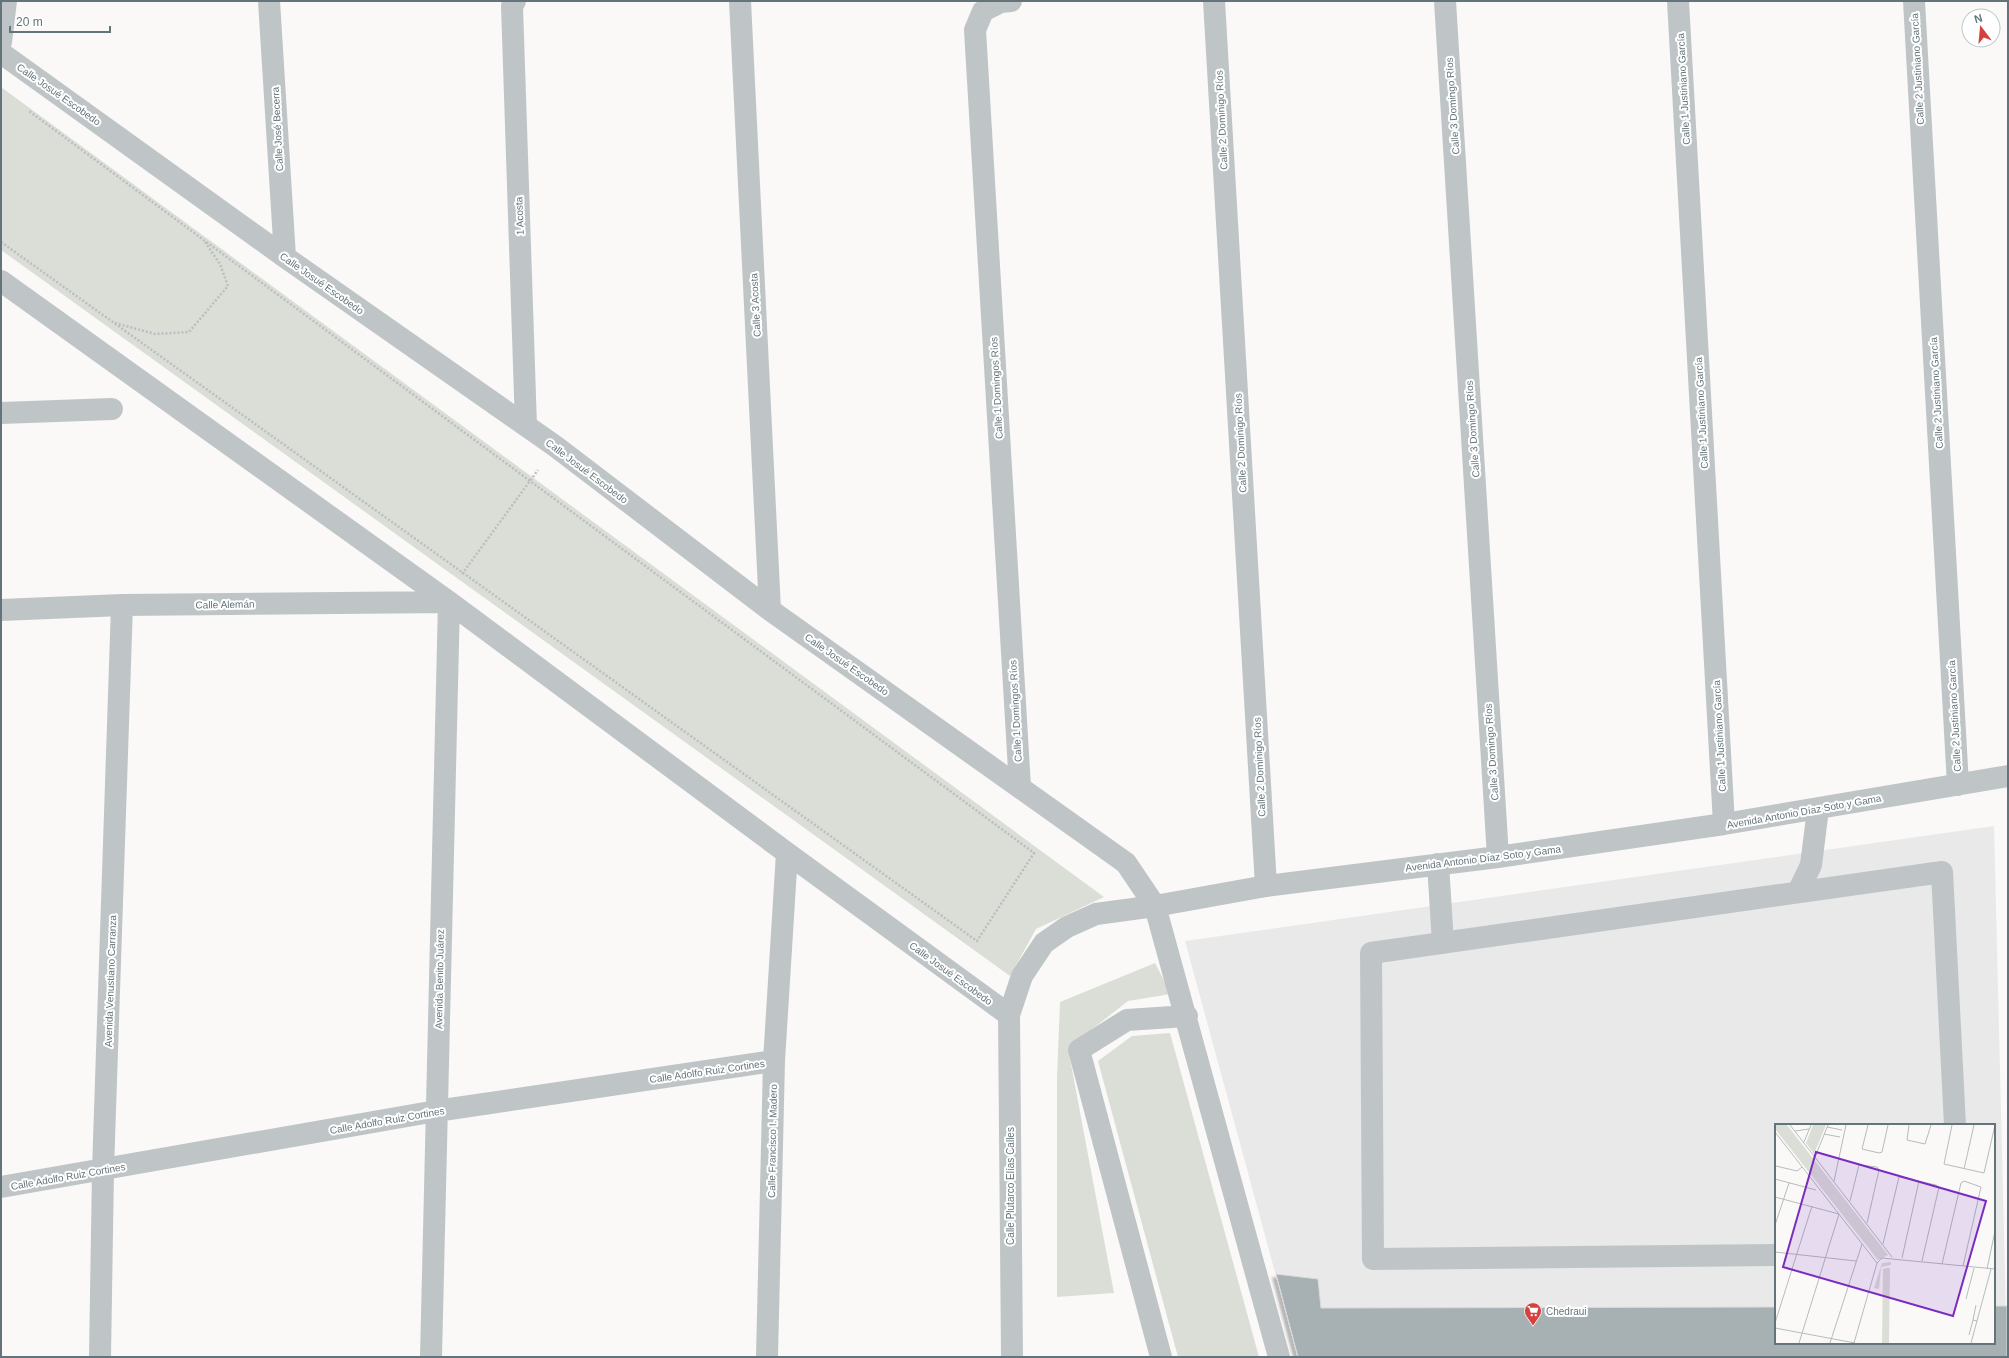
<svg xmlns="http://www.w3.org/2000/svg" width="2009" height="1358" font-family="Arial,sans-serif">
	<style>
		.built { fill: #e8e9e8; fill-rule: evenodd }
		.green { fill: #dbded7 }
		.building { fill: #a7b1b4; stroke: #dcdbda; filter: url(#shadow) }
		.lines { fill: none; stroke-linecap: round; stroke-linejoin: round }
		.path { stroke: #babec0; stroke-width: 2.5; stroke-dasharray: 2 2; stroke-linecap: butt }
		.minor { stroke: #bfc5c7; stroke-width: 22 }
		.labels { text-anchor: middle; stroke-width: 4; stroke-linejoin: round; paint-order: stroke }
		.street-label { font-size: 10px; fill: #63747a; stroke: #fff }
		.poi-label { font-size: 10px; fill: #63747a; stroke: #fff; text-anchor: start }
		.inset-road { fill: none; stroke: #b5bcbe; stroke-width: 1 }
		.view { fill: #7b2cbf; fill-opacity: 0.15; stroke: #7b2cbf; stroke-width: 2 }
		.inset-edge { fill: none; stroke: #63747a; stroke-width: 2 }
	</style>
	<defs>
		<filter id="shadow"><feDropShadow dx="-3.5" dy="3.5" stdDeviation="1" flood-color="#0004"/></filter>
	</defs>
	<rect width="100%" height="100%" fill="#faf9f8"/>
	<path class="built" d="M1994,826L2007,1357H1298L1185,941ZM1776,1125H1994V1343H1776Z"/>
	<path class="green" d="M1,87L1104,897L1036,929L1010,976L1,250Z
		M1155,963L1171,994L1128,1001L1068,1048L1114,1293L1057,1297V1077L1060,1002Z
		M1170,1033L1259,1357H1178L1098,1061L1132,1036Z"/>
	<path class="building" d="M1276,1274L1318,1279L1321,1308L1776,1307V1343H1994V1306H2007V1357H1298Z"/>
	<g class="lines">
		<path class="path" d="M1,242L977,941L1034,853L29,111
			M115,323L155,334L189,332L228,286L220,264L205,242
			M462,574L538,470"/>
		<path class="minor" d="M269,1L285,257
			M515,1L512,6L526,426
			M740,1L770,610
			M1011,1L1001,2L983,11L975,30L1020,787
			M1214,1L1266,886
			M1445,1L1498,857
			M1678,1L1724,824
			M1914,1L1958,785
			M1,42L6,1
			M1,53L285,257L555,446L770,610L1126,863L1155,906L1279,1357
			M1,281L449,602L787,853L1009,1015
			M1,413L112,409
			M1,610L122,605L449,602L431,1357
			M1438,864L1443,943
			M1798,892L1811,865L1818,809
			M1,1187L436,1111L774,1061
			M1776,1255L1373,1259L1371,953L1942,872L1955,1125
			M100,1357L103,1170L122,605
			M767,1357L774,1061L787,853
			M1012,1357L1009,1015L1022,976L1044,943L1067,927L1096,914L1155,906L1266,886L1498,857L1724,824L2008,776
			M1161,1357L1079,1050L1127,1020L1187,1016"/>
	</g>
	<defs>
		<g id="supermarket-pin" transform="scale(0.9)"><path d="M0 17L-7.5 6A9.5 9.5 0 1 1 7.5 6Z" fill="#d4423d" stroke="#fff"/><path d="M-6-5.5h2.5l.6 2H6L4.5 2H-2.5L-4.4-4H-6ZM-1.5 3.2a1.3 1.3 0 1 0 .1 0ZM3 3.2a1.3 1.3 0 1 0 .1 0Z" fill="#fff"/></g>
	</defs>
	<g fill-rule="evenodd">
		<use href="#supermarket-pin" x="1533" y="1311"/>
	</g>
	<g class="labels">
		<g class="street-label">
			<text transform="translate(1917 69) rotate(-93)" y="4">Calle 2 Justiniano García</text>
			<text transform="translate(1683 89) rotate(-93)" y="4">Calle 1 Justiniano García</text>
			<text transform="translate(59 94) rotate(35)" y="4">Calle Josué Escobedo</text>
			<text transform="translate(1452 106) rotate(-94)" y="4">Calle 3 Domingo Ríos</text>
			<text transform="translate(1221 120) rotate(-93)" y="4">Calle 2 Dominigo Ríos</text>
			<text transform="translate(277 129) rotate(-93)" y="4">Calle José Becerra</text>
			<text transform="translate(519 216) rotate(-92)" y="4">1 Acosta</text>
			<text transform="translate(322 283) rotate(35)" y="4">Calle Josué Escobedo</text>
			<text transform="translate(755 305) rotate(-93)" y="4">Calle 3 Acosta</text>
			<text transform="translate(996 388) rotate(-93)" y="4">Calle 1 Domingos Ríos</text>
			<text transform="translate(1936 393) rotate(-93)" y="4">Calle 2 Justiniano García</text>
			<text transform="translate(1701 413) rotate(-93)" y="4">Calle 1 Justiniano García</text>
			<text transform="translate(1472 429) rotate(-94)" y="4">Calle 3 Domingo Ríos</text>
			<text transform="translate(1240 443) rotate(-93)" y="4">Calle 2 Dominigo Ríos</text>
			<text transform="translate(587 471) rotate(37)" y="4">Calle Josué Escobedo</text>
			<text transform="translate(225 604) rotate(-1)" y="4">Calle Alemán</text>
			<text transform="translate(847 664) rotate(35)" y="4">Calle Josué Escobedo</text>
			<text transform="translate(1015 711) rotate(-93)" y="4">Calle 1 Domingos Ríos</text>
			<text transform="translate(1954 716) rotate(-93)" y="4">Calle 2 Justiniano García</text>
			<text transform="translate(1719 736) rotate(-93)" y="4">Calle 1 Justiniano García</text>
			<text transform="translate(1491 752) rotate(-94)" y="4">Calle 3 Domingo Ríos</text>
			<text transform="translate(1259 767) rotate(-93)" y="4">Calle 2 Dominigo Ríos</text>
			<text transform="translate(1804 811) rotate(-10)" y="4">Avenida Antonio Díaz Soto y Gama</text>
			<text transform="translate(1483 858) rotate(-7)" y="4">Avenida Antonio Díaz Soto y Gama</text>
			<text transform="translate(951 973) rotate(36)" y="4">Calle Josué Escobedo</text>
			<text transform="translate(439 979) rotate(-89)" y="4">Avenida Benito Juárez</text>
			<text transform="translate(110 981) rotate(-88)" y="4">Avenida Venustiano Carranza</text>
			<text transform="translate(707 1071) rotate(-8)" y="4">Calle Adolfo Ruiz Cortines</text>
			<text transform="translate(387 1120) rotate(-10)" y="4">Calle Adolfo Ruiz Cortines</text>
			<text transform="translate(772 1141) rotate(-89)" y="4">Calle Francisco I. Madero</text>
			<text transform="translate(68 1176) rotate(-10)" y="4">Calle Adolfo Ruiz Cortines</text>
			<text transform="translate(1010 1186) rotate(-90)" y="4">Calle Plutarco Elías Calles</text>
		</g>
		<g class="poi-label">
			<text x="1546" y="1315">Chedraui</text>
		</g>
	</g>
	<g transform="translate(1775 1124)">
		<rect width="220" height="220" fill="#faf9f8"/>
		<path d="M0,1H12L113,131L103,136L0,5ZM38,1H51L39,30L31,19ZM116,138V141L106,143L104,165L99,164L107,139ZM112,144H115L114,219H107L108,145Z" fill="#dbded7"/>
		<path class="inset-road" d="M15,1L117,133M93,1L87,25L104,29L107,28L113,1M134,1L132,16L150,20L156,1M177,1L169,40L209,49L220,1M52,3L67,6M20,7L34,5M0,8L102,139M49,10L65,13M29,18L36,1M40,33L53,1M1,42L22,47L27,43M189,45L199,1M0,55L41,66M59,57L71,1M0,73L64,90L24,219M75,77L84,41L102,43L104,46L92,99M0,101L14,59M108,120L124,53L161,61L164,63L147,137M0,128L81,137M127,134L144,57M167,140L186,59L189,57L206,63L188,142M212,145L220,107M191,175L199,144M201,181L198,196L202,197M0,199L37,82M0,204L80,219M194,211L198,196M55,219L87,120M79,219L102,139L107,134L220,145M196,219L216,145"/>
		<path class="view" d="M41,28L211,77L178,192L8,143Z"/>
		<rect width="220" height="220" class="inset-edge"/>
	</g>
	<rect width="2009" height="1358" fill="none" stroke="#63747a" stroke-width="4"/>
	<g transform="translate(1981 28) rotate(344)"><circle r="19" fill="#ffffff" stroke="#c1c7ca"/>
	<path d="M0-3L7 15L0 10L-7 15Z" fill="#d4423d"/>
	<text y="-6" font-size="11" font-weight="bold" text-anchor="middle" fill="#63747a">N</text>
	</g>
	<path d="M10 26v6h100v-6" fill="none" stroke="#63747a" stroke-width="2"/>
	<text x="16" y="26" font-size="12" fill="#63747a" stroke="#ffffff" stroke-width="3" paint-order="stroke">20 m</text>
</svg>
